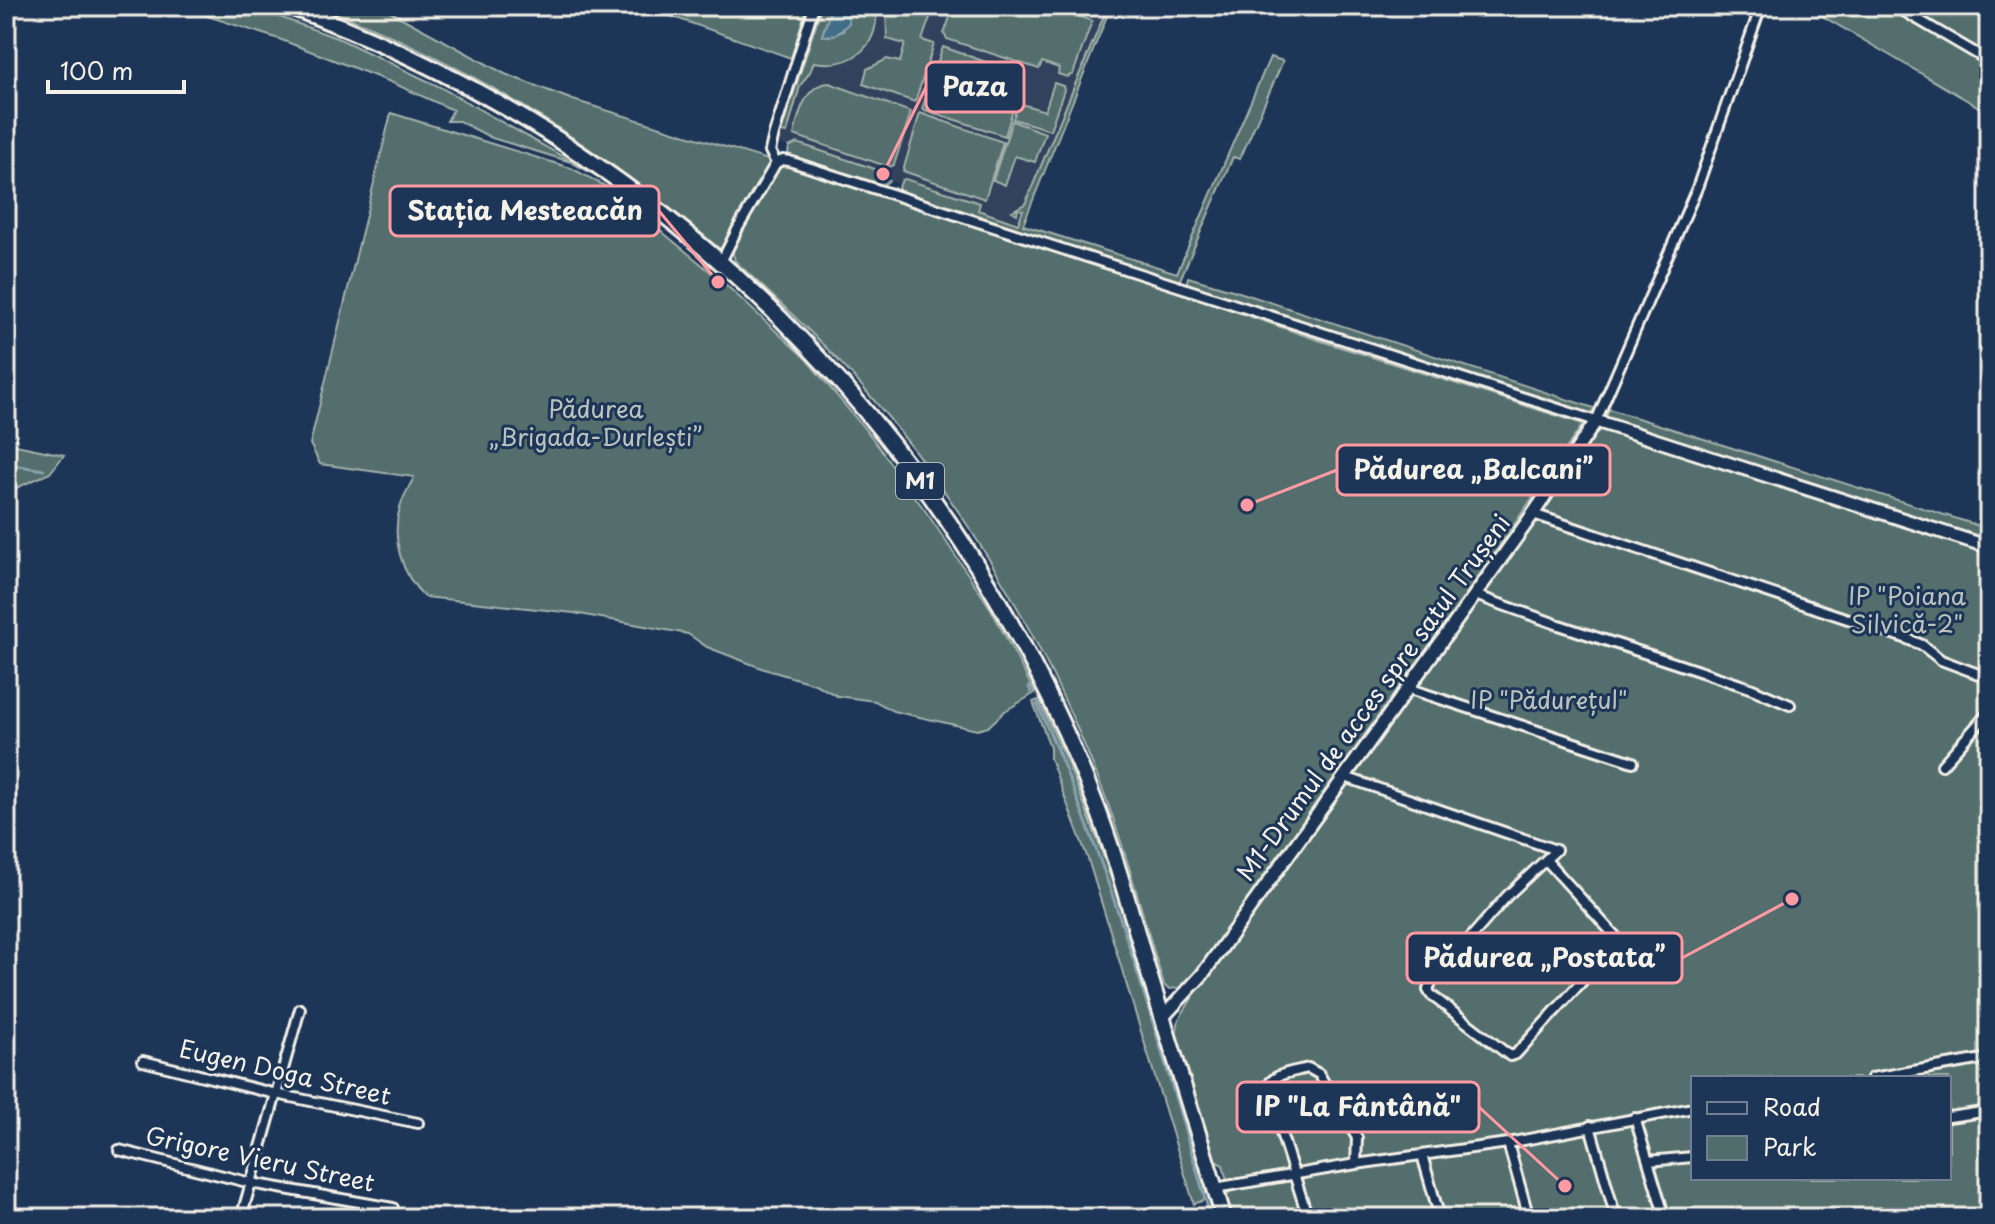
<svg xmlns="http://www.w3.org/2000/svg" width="1995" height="1224" font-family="'Playpen Sans',sans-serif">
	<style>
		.built { fill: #30425c }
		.green { fill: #526e6c; stroke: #a3b0aa; stroke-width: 2; fill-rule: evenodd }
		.water { fill: #426d89; stroke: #89a2af; stroke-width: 2 }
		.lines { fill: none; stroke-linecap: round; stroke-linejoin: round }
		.stream { stroke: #89a2af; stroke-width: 3 }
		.street-casing { stroke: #f4f1e8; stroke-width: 14 }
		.secondary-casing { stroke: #f4f1e8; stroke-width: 17 }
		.highway-casing { stroke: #f4f1e8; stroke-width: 20 }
		.street { stroke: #1d3557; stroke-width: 8 }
		.secondary { stroke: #1d3557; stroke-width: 11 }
		.highway { stroke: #1d3557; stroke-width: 14 }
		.labels { text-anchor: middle; stroke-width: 6; stroke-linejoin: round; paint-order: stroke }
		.shield { fill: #1d3557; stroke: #b4b9bc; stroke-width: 2 }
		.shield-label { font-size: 22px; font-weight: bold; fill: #f4f1e8 }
		.park-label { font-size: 24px; fill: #bbc3bd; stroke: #1d3557 }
		.street-label { font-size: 24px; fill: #f4f1e8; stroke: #1d3557 }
		.leader { fill: none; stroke: #ff9aa2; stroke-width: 3 }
		.callout-dot { fill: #ff9aa2; stroke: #1d3557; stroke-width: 3 }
		.callout { fill: #1d3557; stroke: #ff9aa2; stroke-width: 3 }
		.callout-label { font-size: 26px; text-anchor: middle; font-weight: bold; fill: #f4f1e8 }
	</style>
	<rect width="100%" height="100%" fill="#1d3557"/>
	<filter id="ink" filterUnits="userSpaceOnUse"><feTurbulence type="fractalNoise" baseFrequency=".0125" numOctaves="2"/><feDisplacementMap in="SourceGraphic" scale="16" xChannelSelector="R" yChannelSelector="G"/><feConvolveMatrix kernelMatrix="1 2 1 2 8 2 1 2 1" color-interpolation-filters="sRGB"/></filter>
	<g filter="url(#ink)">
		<path class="built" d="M822,6H1108L1018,224L777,143Z"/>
		<path class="green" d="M176,6H250L342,40L438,86L599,177L571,162L492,138L459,121H447L453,110L393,83L279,39Z
			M318,6H380L505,74L573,100L1044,245L1315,339L1583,424L1443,628L1198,970L1179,988L1168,989L1164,985C1143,918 1126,848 1100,783C1043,638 963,501 860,384C821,340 778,301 735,261L732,250L725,243L720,249C600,148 466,60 318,6Z
			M642,6H807L791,58Z
			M822,6H832L822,35L830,36L843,31L850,12L847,6H876C880,46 853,69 814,62L810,72L800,86L787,133L781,132Z
			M886,6H934L922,40L934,44L915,102L863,84L867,69L887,59L900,62L905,44L887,39Z
			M954,6H1049L1092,21L1073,74L1067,77L1058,74L1059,68L1042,62L1039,69L947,39L944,34Z
			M1108,6H1111L1023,225L1177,273L1270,57L1283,61L1240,159L1233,157L1179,282L904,194L898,189L902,180L905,179L980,203L978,210L1018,224L1023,210L1018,209L1017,214L1012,211L1025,204Z
			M1805,6H1989V113Z
			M943,47L1023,75L1005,136L922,109Z
			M829,83L911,112L894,165L889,167L794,135C798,116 805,84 829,83Z
			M1054,83L1063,86L1064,90L1050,130L1013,119L1018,103L1045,111Z
			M391,113L571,168L609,188L724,283L806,359L870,435L929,516L991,609L1035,693L1005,711L988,727L977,730L893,711L875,701L837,696L815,684L764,669L707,647L688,634L574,613L425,597C401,575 391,538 400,507C403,496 410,486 414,477L320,464L310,444Z
			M920,113L1003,142L985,199L903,171Z
			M1012,121L1045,133L1035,162L1015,156L1005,185L993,180Z
			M797,143L878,170L877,176L889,181L881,186L875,185L791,157L788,154L789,147Z
			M1188,277L1239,292L1594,408L1590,416L1186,285Z
			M1609,409L1989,529V542L1606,418Z
			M1600,429L1989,553V1218H1233C1230,1207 1222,1196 1233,1189L1231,1182L1227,1181L1223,1165L1215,1161L1176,1035L1179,1019L1210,970L1346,783L1351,784L1355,777L1351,776L1409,692L1420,688L1412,685L1476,600L1488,596L1482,591L1534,519L1542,514L1540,509L1594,430ZM1693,1078H1949V1178H1693Z
			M6,443L64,455L50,473L16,488L6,501Z
			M1038,700C1115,854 1153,1022 1206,1186L1204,1200L1194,1204L1088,859L1050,758V747L1033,702Z"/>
		<path class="water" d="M832,6H847L849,23L836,35L822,36Z"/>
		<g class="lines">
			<path class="stream" d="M338,6L347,10
				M6,464L44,470
				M1029,687L1031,692
				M1037,704C1113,869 1159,1045 1211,1218"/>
			<g class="street-casing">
				<path id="street" d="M1895,6L1989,61
					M776,163L770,151L774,134L814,6
					M721,262L738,228L776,163L783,160L789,161L1596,421L1697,188L1761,6
					M1533,514L1905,638L1922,645L1941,660L1989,678
					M1475,595L1559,625L1750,688L1790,705
					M1407,688L1633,762
					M1942,765L1989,712
					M1345,777L1556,850L1507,896L1431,983L1428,990L1431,995L1510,1056L1516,1054L1616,944V937L1546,860
					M143,1061L276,1094L418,1123
					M1872,1078L1989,1058
					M1949,1117L1989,1111
					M1635,1118L1665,1218
					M1590,1126L1616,1218
					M1508,1143L1529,1218
					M119,1150L251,1183L393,1208
					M1422,1155L1440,1218
					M1648,1161L1693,1157
					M1215,1188L1356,1164L1508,1143L1693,1108
					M241,1218L300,1009
					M1308,1218L1267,1089C1271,1073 1294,1072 1308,1068L1319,1074L1357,1138L1356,1164
					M1985,1218L1989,1217"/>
			</g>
			<g class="secondary-casing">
				<path id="secondary" d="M1163,1017L1202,975L1533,514L1596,421L1989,547"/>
			</g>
			<g class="highway-casing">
				<path id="highway" d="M288,6C665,143 955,435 1098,810C1117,860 1131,912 1146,964C1172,1048 1198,1133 1224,1218"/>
			</g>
			<use href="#street" class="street"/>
			<use href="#secondary" class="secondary"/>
			<use href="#highway" class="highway"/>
		</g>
	</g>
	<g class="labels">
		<rect class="shield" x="896" y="463" width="48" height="36" rx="6"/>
		<g class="shield-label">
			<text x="920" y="489">M1</text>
		</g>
		<g class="park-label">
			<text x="596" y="418">Pădurea<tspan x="596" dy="28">„Brigada-Durlești”</tspan></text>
			<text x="1907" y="605">IP "Poiana<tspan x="1907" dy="28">Silvică-2"</tspan></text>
			<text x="1549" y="709">IP "Pădurețul"</text>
		</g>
		<g class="street-label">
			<text transform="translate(1374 698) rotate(-54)" y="8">M1-Drumul de acces spre satul Trușeni</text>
			<text transform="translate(285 1073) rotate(13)" y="8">Eugen Doga Street</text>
			<text transform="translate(260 1160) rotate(12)" y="8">Grigore Vieru Street</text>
		</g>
	</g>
	<path class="leader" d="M883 174L926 87M718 282L659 211M1247 505L1337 470M1792 899L1682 958M1565 1186L1479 1107"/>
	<g class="callout-dot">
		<circle cx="883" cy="174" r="8"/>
		<circle cx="718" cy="282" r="8"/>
		<circle cx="1247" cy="505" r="8"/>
		<circle cx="1792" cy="899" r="8"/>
		<circle cx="1565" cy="1186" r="8"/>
	</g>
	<g class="callout">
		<rect x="926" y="62" width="98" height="50" rx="8"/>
		<rect x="390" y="186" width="269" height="50" rx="8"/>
		<rect x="1337" y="445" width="273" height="50" rx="8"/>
		<rect x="1407" y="933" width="275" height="50" rx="8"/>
		<rect x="1237" y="1082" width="242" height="50" rx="8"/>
	</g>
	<g class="callout-label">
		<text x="975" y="96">Paza</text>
		<text x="525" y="220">Stația Mesteacăn</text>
		<text x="1473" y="479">Pădurea „Balcani”</text>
		<text x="1544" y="967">Pădurea „Postata”</text>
		<text x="1358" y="1116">IP "La Fântână"</text>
	</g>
	<rect width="1995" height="1224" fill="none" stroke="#1d3557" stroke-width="32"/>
	<rect x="16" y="16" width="1963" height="1192" fill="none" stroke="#f4f1e8" stroke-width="3" filter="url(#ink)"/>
	<rect x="1691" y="1076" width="260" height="104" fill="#1d3557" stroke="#738091" stroke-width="2"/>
	<rect x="1707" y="1102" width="40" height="12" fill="#1d3557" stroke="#738091" stroke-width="2"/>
	<text x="1763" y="1116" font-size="24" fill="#f4f1e8">Road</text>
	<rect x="1707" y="1136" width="40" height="24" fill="#526e6c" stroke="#738091" stroke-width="2"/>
	<text x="1763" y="1156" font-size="24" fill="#f4f1e8">Park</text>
	<path d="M48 80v12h136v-12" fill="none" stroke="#f4f1e8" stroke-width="4"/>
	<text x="60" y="80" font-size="24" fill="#f4f1e8" stroke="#1d3557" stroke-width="6" paint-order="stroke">100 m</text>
</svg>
